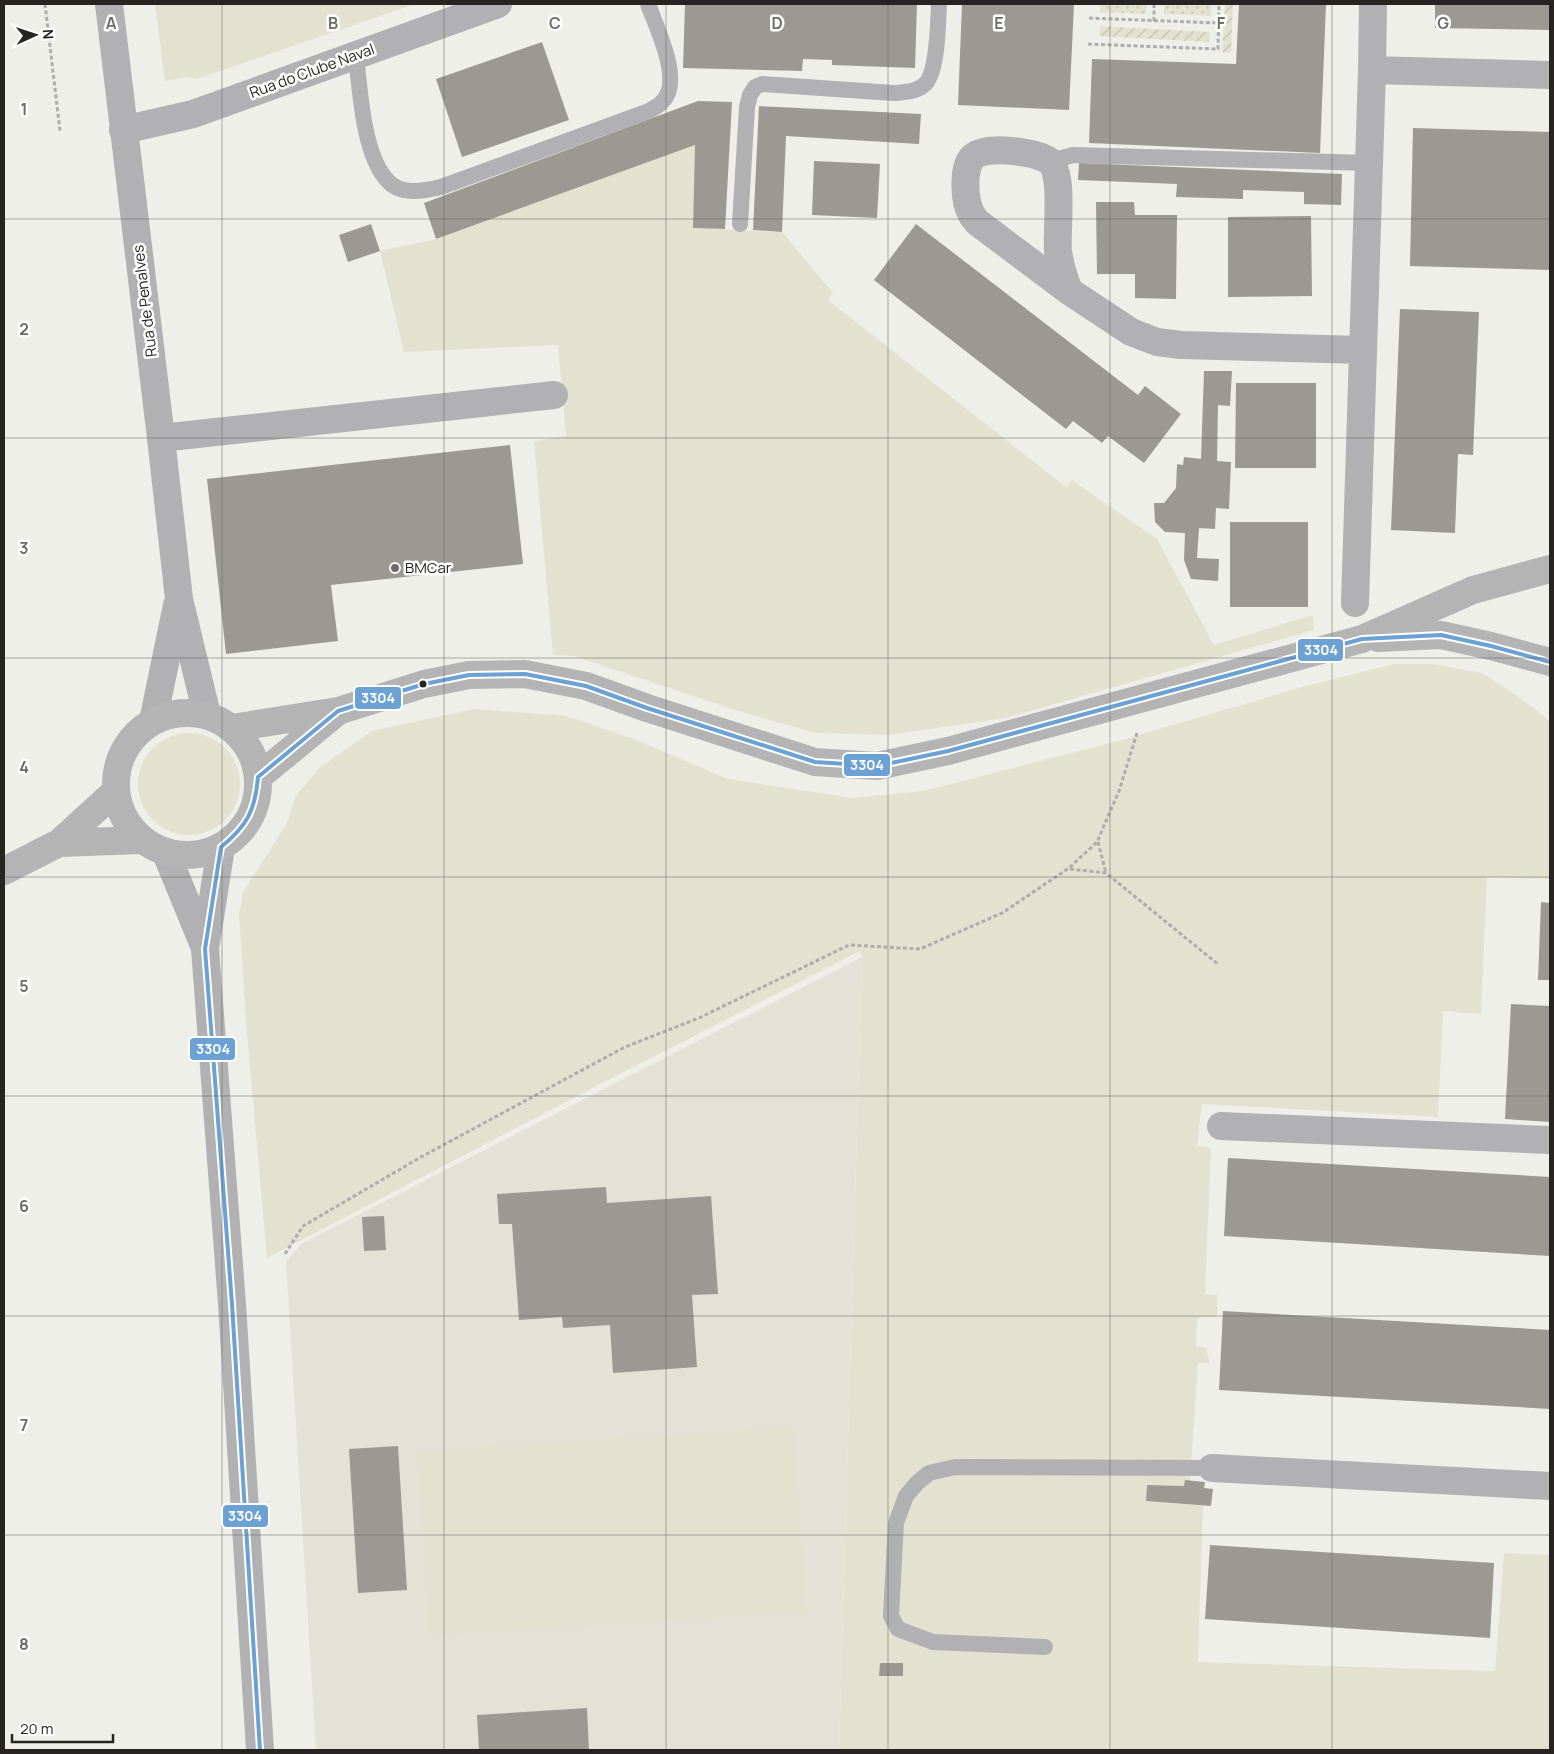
<svg xmlns="http://www.w3.org/2000/svg" width="1554" height="1754" font-family="Manrope,sans-serif">
	<style>
		.built { fill: #e2e2d6 }
		.grass { fill: #e3e2d0 }
		.park { fill: url(#park-dots) }
		.garden { fill: url(#garden-furrows) }
		.building { fill: #9a9a93 }
		.lines { fill: none; stroke-linecap: round; stroke-linejoin: round }
		.path { stroke: #adadad; stroke-width: 3; stroke-dasharray: 4 2.5; stroke-linecap: butt }
		.service { stroke: #b1b1b3; stroke-width: 16 }
		.minor { stroke: #b1b1b3; stroke-width: 28 }
		.tertiary { stroke: #b1b1b3; stroke-width: 28 }
		.primary { stroke: #b4b4b4; stroke-width: 28 }
		.bus-1-casing { stroke: #fffffe; stroke-width: 8 }
		.bus-1 { stroke: #6ba1d3; stroke-width: 4 }
		.grid { fill: none; stroke: #6c6c68; stroke-width: 1; stroke-opacity: 0.55 }
		.poi-dot { fill: #6c6c68; stroke: #fffffe; stroke-width: 2 }
		.bus-dot { fill: #262522; stroke: #fffffe; stroke-width: 2 }
		.labels { text-anchor: middle; stroke-width: 5; stroke-linejoin: round; paint-order: stroke }
		.street-label { font-size: 15px; fill: #262522; stroke: #fffffe }
		.poi-label { font-size: 15px; fill: #262522; stroke: #fffffe; text-anchor: start }
		.grid-label { font-size: 16px; text-anchor: middle; font-weight: bold; fill: #6c6c68; stroke: #fffffe; stroke-width: 5; stroke-linejoin: round; paint-order: stroke }
		.line-badge { stroke: #fffffe; stroke-width: 2 }
		.badge-label { font-size: 14px; text-anchor: middle; font-weight: bold; fill: #fff }
	</style>
	<defs>
		<pattern id="park-dots" width="8" height="8" patternUnits="userSpaceOnUse" patternTransform="scale(1.25)"><rect width="8" height="8" fill="#e3e2d0"/><path d="M2 2h.1M6 6h.1" fill="none" stroke="#c3c2b2" stroke-width="1.8" stroke-linecap="round"/></pattern>
		<pattern id="garden-furrows" width="10" height="10" patternUnits="userSpaceOnUse" patternTransform="scale(1.25)"><rect width="10" height="10" fill="#e3e2d0"/><path d="M-1 1l2-2M0 10L10 0M9 11l2-2" fill="none" stroke="#c3c2b2"/></pattern>
	</defs>
	<rect width="100%" height="100%" fill="#efefea"/>
	<path class="built" d="M862,957L839,1750H316L286,1262L301,1244Z"/>
	<path class="grass" d="M155,4H415L197,79L187,77L165,81Z
		M695,145L693,228L782,232L833,293L828,300L1066,487L1072,480L1157,539L1214,645L1313,615L1314,630L1006,718L888,735L815,733L732,709L574,656L553,655L534,441L566,436L558,345L404,352L380,251L436,239Z
		M1394,664H1432L1482,673L1513,693L1550,721V879L1487,877L1481,1014L1443,1011L1438,1117L1202,1104L1197,1146L1211,1148L1205,1294L1217,1295V1317L1197,1318L1196,1346L1206,1348L1210,1363H1198L1190,1481H1185L1184,1486L1147,1485L1146,1501L1203,1506L1198,1662L1495,1671L1504,1553L1550,1555V1750H839L862,957L860,951L616,1076L267,1258L246,1022L239,914L243,892L271,849L287,822L296,796L319,768L372,731L474,709L567,716L634,739L728,779L852,798L923,791L1122,740L1306,686Z
		M138 784a51 51 0 1 1 102 0a51 51 0 1 1-102 0Z
		M794,1427L806,1612L429,1636L417,1451Z"/>
	<path class="park" d="M1100,4H1147L1146,14L1100,12Z
		M1164,4H1211V16L1164,14Z"/>
	<path class="garden" d="M1225,4H1233L1231,53L1222,52Z
		M1100,26L1210,32L1209,42L1099,36Z"/>
	<path class="building" d="M685,4H917L915,68L832,65V60L803,59L802,71L683,68Z
		M962,4H1074L1069,110L958,105Z
		M1239,4H1326L1320,153L1089,143L1092,59L1236,64Z
		M1435,4H1550V30L1435,28Z
		M542,42L569,120L462,157L436,79Z
		M698,101L732,102L725,229L693,228L695,145L436,239L424,203Z
		M759,106L921,114L919,144L786,136L782,232L753,230Z
		M1413,128L1550,132V270L1410,266Z
		M814,161L880,164L877,218L812,215Z
		M1079,163L1342,174L1341,205L1304,204V192L1243,190V199L1176,197L1177,184L1078,180Z
		M1096,202H1134L1135,215H1177L1176,299L1135,298V274H1097Z
		M1311,216L1312,296L1228,297V217Z
		M371,224L380,251L348,262L339,235Z
		M916,224L1138,395L1145,386L1181,414L1144,463L1108,436L1102,443L1073,421L1066,429L874,280Z
		M1400,309L1479,312L1473,455L1458,454L1455,533L1391,530Z
		M1204,371H1232L1230,406L1218,405L1217,461L1231,462L1229,509L1216,508L1215,529L1199,528L1197,558L1219,559L1218,581L1191,579L1184,560L1185,533L1165,532L1155,522L1154,503H1164L1176,488L1177,464L1183,465L1184,457L1201,459Z
		M1236,383H1316V468H1235Z
		M510,445L523,564L331,585L338,641L226,654L207,479Z
		M1230,522H1308V607H1230Z
		M1541,902L1550,903V980H1538Z
		M1511,1004L1550,1006V1122L1505,1119Z
		M1228,1158L1550,1177V1256L1224,1236Z
		M606,1187L607,1203L711,1196L718,1294L692,1295L697,1367L613,1373L610,1325L563,1328L562,1317L519,1320L512,1224H499L497,1194Z
		M384,1216L386,1250L364,1251L362,1217Z
		M1223,1311L1550,1330V1409L1219,1390Z
		M398,1446L407,1590L358,1593L349,1449Z
		M1185,1480L1205,1482L1204,1488L1213,1489L1211,1506L1146,1501L1147,1485L1184,1486Z
		M1210,1545L1494,1563L1490,1638L1205,1619Z
		M880,1663H903V1676H879Z
		M587,1708L589,1750H479L477,1715Z"/>
	<g class="lines">
		<path class="path" d="M45,4L60,131
			M1089,18L1219,23
			M1154,21V4
			M1088,44L1218,49L1219,4
			M1098,842L1106,873
			M1070,869L1106,873L1219,965
			M285,1254L303,1226L421,1157L625,1047L699,1018L849,945L920,949L1002,913L1069,868L1097,842L1119,791L1137,733"/>
		<path class="service" d="M356,55C360,90 363,154 387,180C400,196 424,191 441,187L649,111C653,108 659,106 662,102C684,82 656,27 648,4
			M1051,161L1073,155L1369,163
			M740,224L747,107L750,95L755,87L762,84L894,93C905,92 916,92 924,85C938,74 938,22 939,4
			M1045,1647L933,1642L898,1629L891,1616L896,1523L906,1496L917,1483L929,1473L955,1467L1212,1468"/>
		<path class="minor" d="M1372,70L1550,75
			M123,130L193,114L498,4
			M1069,291C1064,278 1060,266 1058,251C1056,232 1065,169 1048,160C1033,152 988,145 974,156C962,165 964,201 971,213C972,216 975,219 977,222L1069,291L1131,332L1157,342L1181,345L1362,350
			M161,438L554,395
			M1355,603L1372,70L1373,4
			M1221,1126L1550,1140
			M1212,1468L1550,1486"/>
		<path class="tertiary" d="M109,4L161,438L179,599L207,715
			M153,721L177,605
			M221,847L205,949L232,1304L260,1750
			M166,853L205,948"/>
		<path class="primary" d="M1378,638L1441,635L1491,646L1550,662
			M116 784a71 71 0 1 1 142 0a71 71 0 1 1-142 0Z
			M232,728L338,711L424,684L469,675L525,674L586,686L647,708L815,762L877,766L948,751L1362,639L1473,590L1550,569
			M258,777L337,712
			M59,843L141,840
			M4,871L59,843L116,791"/>
		<g class="bus-1-casing">
			<path id="bus-1" d="M260,1750L232,1304L205,949L221,847C247,826 255,811 258,777L338,711L424,684L469,675L525,674L586,686L647,708L815,762L877,766L948,751L1362,639L1441,635L1491,646L1550,662"/>
		</g>
		<use href="#bus-1" class="bus-1"/>
	</g>
	<path class="grid" d="M222,4V1750M444,4V1750M666,4V1750M888,4V1750M1110,4V1750M1332,4V1750M4,219H1550M4,438H1550M4,658H1550M4,877H1550M4,1096H1550M4,1316H1550M4,1535H1550"/>
	<circle class="poi-dot" cx="395" cy="568" r="5"/>
	<circle class="bus-dot" cx="423" cy="684" r="4.5"/>
	<g class="labels">
		<g class="street-label">
			<text transform="translate(312 71) rotate(-20)" y="5">Rua do Clube Naval</text>
			<text transform="translate(145 301) rotate(-97)" y="5">Rua de Penalves</text>
		</g>
		<g class="poi-label">
			<text x="405" y="573">BMCar</text>
		</g>
	</g>
	<g class="grid-label">
		<text x="111" y="29">A</text>
		<text x="333" y="29">B</text>
		<text x="555" y="29">C</text>
		<text x="777" y="29">D</text>
		<text x="999" y="29">E</text>
		<text x="1221" y="29">F</text>
		<text x="1443" y="29">G</text>
		<text x="24" y="115">1</text>
		<text x="24" y="335">2</text>
		<text x="24" y="554">3</text>
		<text x="24" y="773">4</text>
		<text x="24" y="992">5</text>
		<text x="24" y="1212">6</text>
		<text x="24" y="1431">7</text>
		<text x="24" y="1650">8</text>
	</g>
	<g class="line-badge">
		<rect x="1297" y="638" width="47" height="24" rx="5" fill="#6ba1d3"/>
		<rect x="354" y="686" width="48" height="24" rx="5" fill="#6ba1d3"/>
		<rect x="843" y="753" width="48" height="24" rx="5" fill="#6ba1d3"/>
		<rect x="189" y="1037" width="47" height="24" rx="5" fill="#6ba1d3"/>
		<rect x="222" y="1504" width="47" height="24" rx="5" fill="#6ba1d3"/>
	</g>
	<g class="badge-label">
		<text x="1321" y="655">3304</text>
		<text x="378" y="703">3304</text>
		<text x="867" y="770">3304</text>
		<text x="213" y="1054">3304</text>
		<text x="245" y="1521">3304</text>
	</g>
	<rect width="1554" height="1754" fill="none" stroke="#262522" stroke-width="10"/>
	<g transform="translate(35 35) rotate(87)" stroke="#fffffe" stroke-width="4" paint-order="stroke">
	<path d="M0-4L9 19L0 12L-9 19Z" fill="#262522"/>
	<text y="-8" font-size="14" font-weight="bold" text-anchor="middle" fill="#262522">N</text>
	</g>
	<path d="M12 1734v8h101v-8" fill="none" stroke="#262522" stroke-width="2.5"/>
	<text x="20" y="1734" font-size="15" fill="#262522" stroke="#fffffe" stroke-width="4" paint-order="stroke">20 m</text>
</svg>
